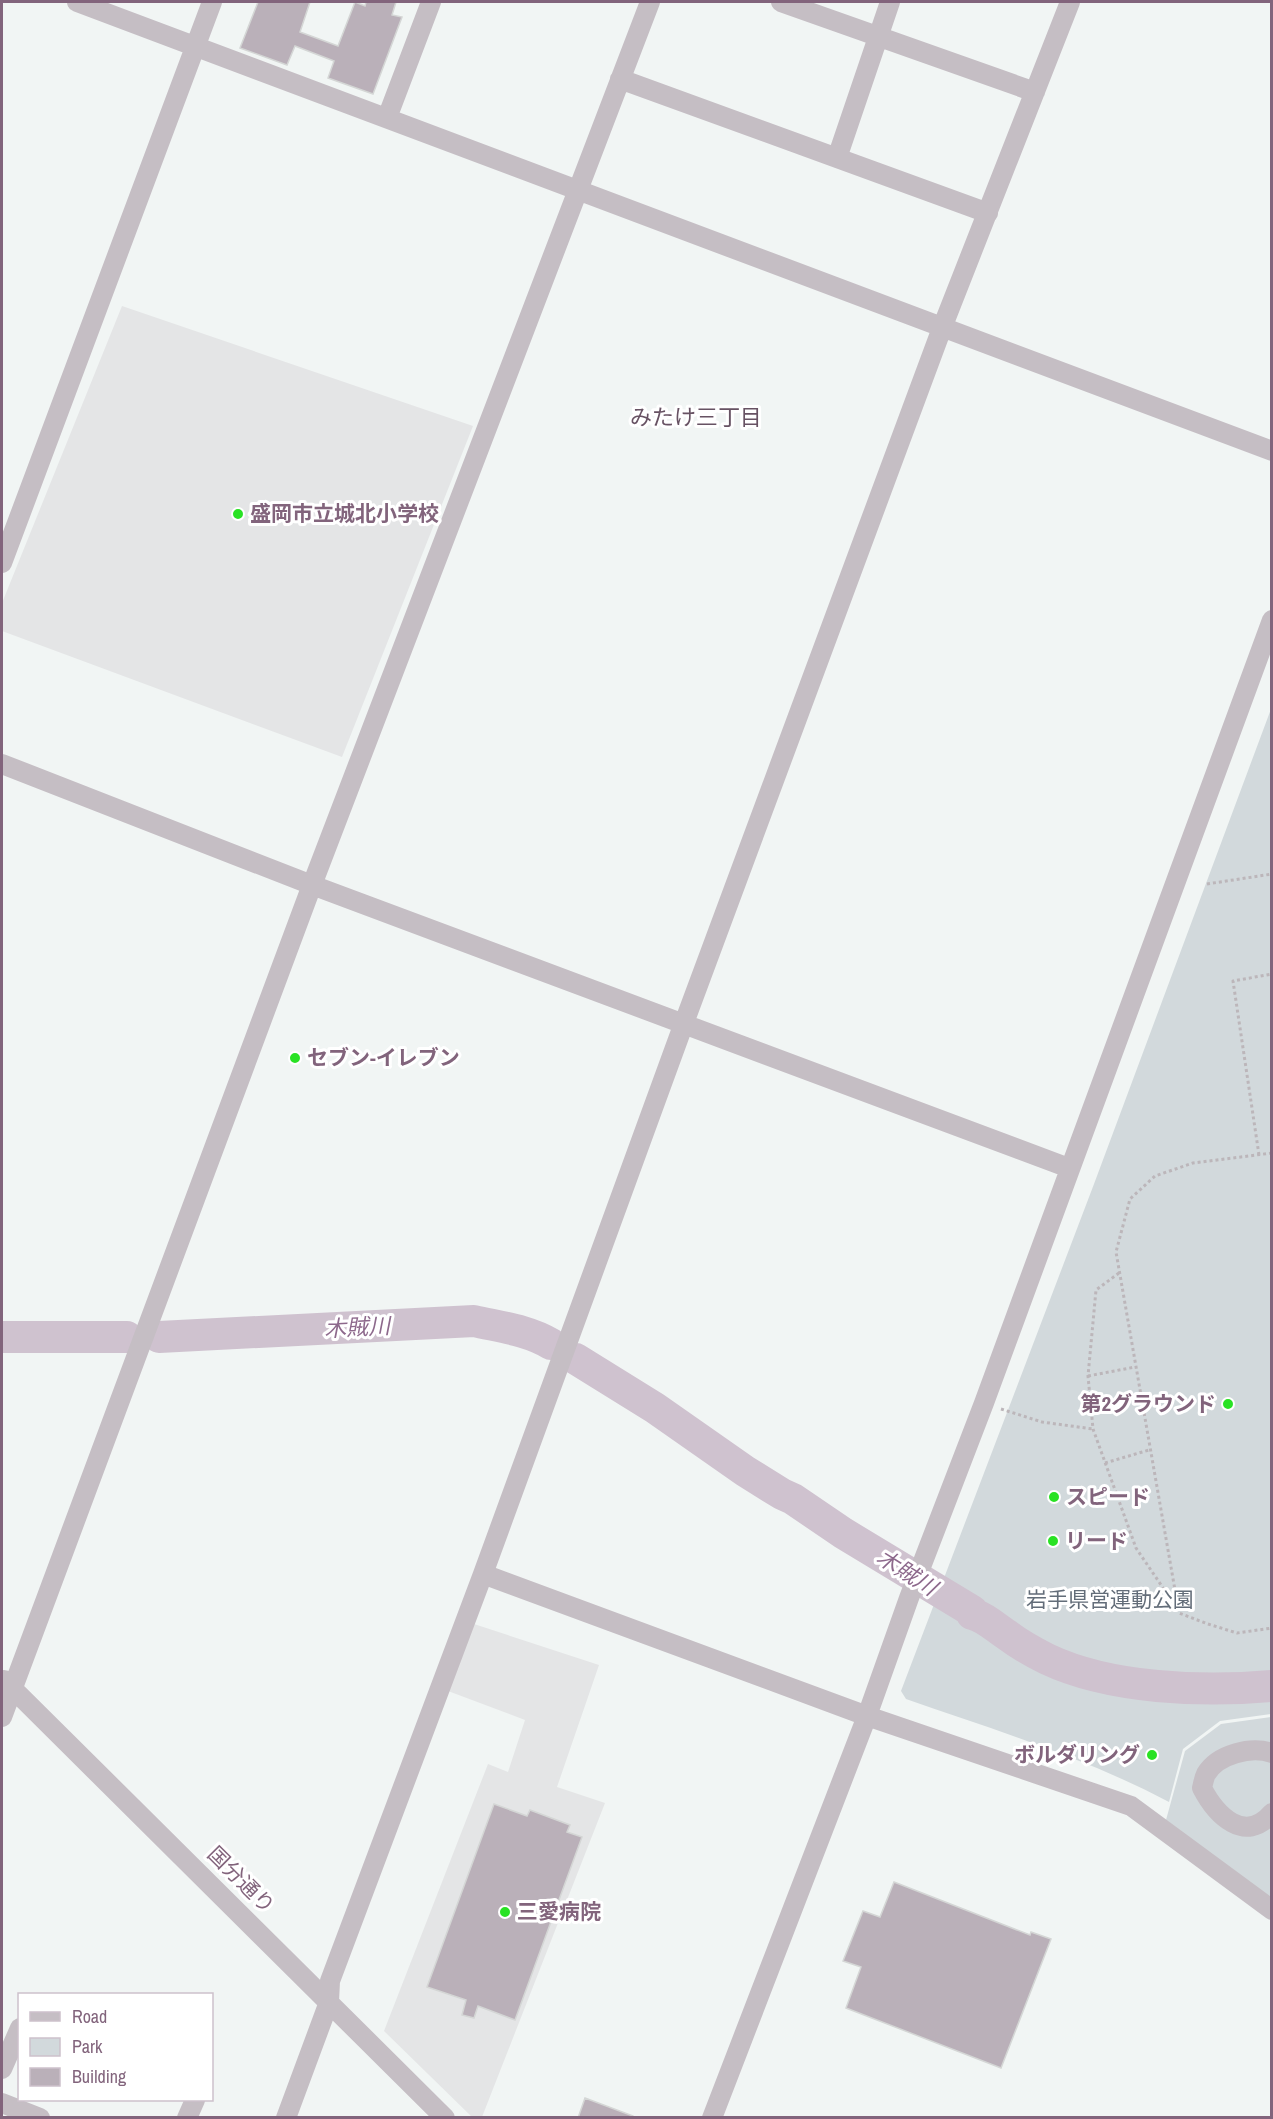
<svg xmlns="http://www.w3.org/2000/svg" width="1273" height="2119" font-family="'Archivo Narrow','Noto Sans JP',sans-serif">
	<style>
		.built { fill: #e4e5e6 }
		.green { fill: #d2d9dc }
		.lines { fill: none; stroke-linecap: round; stroke-linejoin: round }
		.river { stroke: #cfc2cf; stroke-width: 32 }
		.building { fill: #bab0b9; stroke: #d4d6d5; stroke-width: 1.5 }
		.path { stroke: #bcb6ba; stroke-width: 3; stroke-dasharray: 3 3; stroke-linecap: butt }
		.minor { stroke: #c5bec4; stroke-width: 20 }
		.poi-dot { fill: #29e224; stroke: #fff; stroke-width: 2 }
		.labels { text-anchor: middle; stroke-width: 6; stroke-linejoin: round; paint-order: stroke }
		.poi-label { font-size: 21px; font-weight: bold; fill: #82647c; stroke: #fff; text-anchor: start }
		.park-label { font-size: 21px; fill: #636d79; stroke: #fff }
		.street-label { font-size: 21px; fill: #82647c; stroke: #fff }
		.neighbourhood-label { font-size: 22px; fill: #675263; stroke: #fff }
		.water-label { font-size: 22px; font-style: italic; fill: #8d698c; stroke: #fff }
	</style>
	<rect width="100%" height="100%" fill="#f1f5f4"/>
	<path class="built" d="M122,306L473,426L342,757L2,631V603Z
		M474,1624L599,1665L557,1787L605,1803L482,2117H472L384,2031L488,1764L508,1772L525,1720L448,1691Z"/>
	<path class="green" d="M1271,709V1714L1220,1721L1183,1749L1169,1802C1086,1758 995,1730 906,1699L901,1691L1094,1184Z
		M1271,1717V1899L1166,1820L1185,1751L1221,1724Z"/>
	<g class="lines">
		<path class="river" d="M2,1337H127
			M159,1337L474,1321C500,1327 528,1330 551,1344
			M576,1359L655,1408L745,1471L782,1494L793,1499L843,1533L972,1611V1614C985,1617 996,1628 1007,1635C1019,1644 1033,1652 1047,1659C1110,1689 1203,1692 1272,1686"/>
	</g>
	<path class="building" d="M258,2H310L300,32L338,46L355,2L365,6L366,2H396L392,15L402,17L373,94L328,78L334,61L295,46L287,65L240,48Z
		M494,1804L527,1816L530,1810L570,1825L567,1832L582,1837L515,2020L478,2006L474,2018L462,2015L466,2000L427,1987Z
		M894,1882L1030,1935L1031,1932L1051,1939L1001,2068L846,2008L861,1967L843,1961L863,1911L880,1917Z
		M585,2098L633,2116V2118H578Z"/>
	<g class="lines">
		<path class="path" d="M1207,884L1272,874
			M1272,1153L1193,1163L1155,1176L1130,1199L1116,1252L1179,1613L1208,1624L1237,1633L1272,1628
			M1259,1155L1233,981L1272,974
			M1119,1273L1096,1290L1088,1376L1093,1429L1136,1548L1178,1610
			M1088,1376L1135,1367
			M1001,1409L1042,1422L1093,1429
			M1105,1463L1149,1450"/>
		<path class="minor" d="M77,2L1272,451
			M781,2L1035,92
			M620,79L988,213
			M387,118L431,2
			M837,158L890,2
			M2,563L212,2
			M2,764L312,885L1069,1168
			M483,1574L867,1716L1131,1806L1272,1910
			M4,1680L445,2118
			M2,1717L312,885L650,2
			M1272,1753C1251,1746 1218,1754 1206,1774C1204,1778 1203,1784 1202,1788C1216,1815 1245,1845 1272,1813
			M2,2069L20,2028
			M2,2103L40,2118
			M187,2118L195,2100
			M286,2118L329,2002L330,1981L483,1574L684,1023L942,328L1070,2
			M712,2118L867,1716L909,1598L984,1403L1272,620"/>
	</g>
	<g class="poi-dot">
		<circle cx="238" cy="514" r="6"/>
		<circle cx="295" cy="1058" r="6"/>
		<circle cx="1228" cy="1404" r="6"/>
		<circle cx="1054" cy="1497" r="6"/>
		<circle cx="1053" cy="1541" r="6"/>
		<circle cx="1152" cy="1755" r="6"/>
		<circle cx="505" cy="1912" r="6"/>
	</g>
	<g class="labels">
		<g class="poi-label">
			<text x="250" y="521">盛岡市立城北小学校</text>
			<text x="307" y="1065">セブン-イレブン</text>
			<text x="1216" y="1411" text-anchor="end">第2グラウンド</text>
			<text x="1066" y="1504">スピード</text>
			<text x="1065" y="1548">リード</text>
			<text x="1140" y="1762" text-anchor="end">ボルダリング</text>
			<text x="517" y="1919">三愛病院</text>
		</g>
		<g class="park-label">
			<text x="1110" y="1607">岩手県営運動公園</text>
		</g>
		<g class="street-label">
			<text transform="translate(241 1880) rotate(45)" y="7">国分通り</text>
		</g>
		<g class="neighbourhood-label">
			<text x="696" y="425">みたけ三丁目</text>
		</g>
		<g class="water-label">
			<text transform="translate(357 1327) rotate(-3)" y="8">木賊川</text>
			<text transform="translate(907 1572) rotate(32)" y="8">木賊川</text>
		</g>
	</g>
	<rect width="1273" height="2119" fill="none" stroke="#82647c" stroke-width="6"/>
	<rect x="18" y="1993" width="195" height="108" fill="#ffffff" stroke="#cdc1cb" stroke-width="1.5"/>
	<rect x="30" y="2012" width="30" height="9" fill="#c5bec4" stroke="#cdc1cb" stroke-width="1.5"/>
	<text x="72" y="2023" font-size="18" fill="#82647c">Road</text>
	<rect x="30" y="2038" width="30" height="18" fill="#d2d9dc" stroke="#cdc1cb" stroke-width="1.5"/>
	<text x="72" y="2053" font-size="18" fill="#82647c">Park</text>
	<rect x="30" y="2068" width="30" height="18" fill="#bab0b9" stroke="#cdc1cb" stroke-width="1.5"/>
	<text x="72" y="2083" font-size="18" fill="#82647c">Building</text>
</svg>
